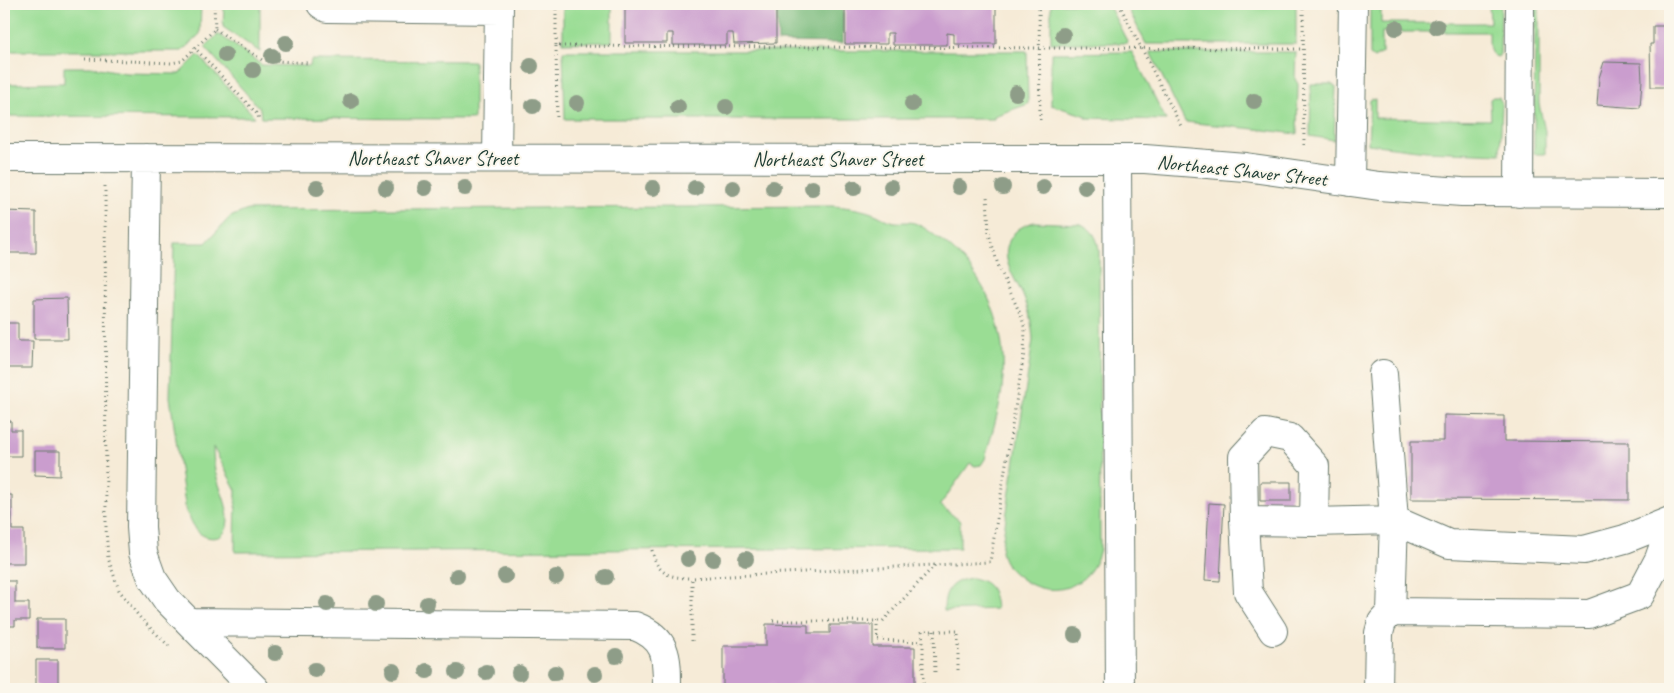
<svg xmlns="http://www.w3.org/2000/svg" width="1674" height="693" font-family="Caveat,sans-serif">
	<style>
		.green { fill: #9add94; stroke: #5c8d64 }
		.forest { fill: #7bbc7e; stroke: #4d7c59 }
		.building { fill: #ca9dce }
		.lines { fill: none; stroke-linecap: round; stroke-linejoin: round }
		.minor-casing { stroke: #6a7a6d; stroke-width: 30 }
		.path { stroke: #6a7a6d; stroke-width: 3; stroke-dasharray: 1 4; stroke-linecap: butt }
		.minor { stroke: #fff; stroke-width: 28 }
		.tree { fill: #8e9d88 }
		.labels { text-anchor: middle; stroke-width: 4; stroke-linejoin: round; paint-order: stroke }
		.street-label { font-size: 20px; fill: #1f3d34; stroke: #fbf7ec }
	</style>
	<rect width="100%" height="100%" fill="#fbf7ec"/>
	<filter id="ink" filterUnits="userSpaceOnUse"><feTurbulence type="fractalNoise" baseFrequency=".02" numOctaves="2"/><feDisplacementMap in="SourceGraphic" scale="10" xChannelSelector="R" yChannelSelector="G"/><feConvolveMatrix kernelMatrix="1 2 1 2 8 2 1 2 1" color-interpolation-filters="sRGB"/></filter>
	<filter id="wash" filterUnits="userSpaceOnUse"><feTurbulence type="fractalNoise" baseFrequency=".0096" numOctaves="4" result="noise"/><feDisplacementMap in="SourceGraphic" scale="20" xChannelSelector="R" yChannelSelector="G"/><feGaussianBlur stdDeviation="1.12" result="paint"/><feColorMatrix in="noise" values="0 0 0 0 0 0 0 0 0 0 0 0 0 0 0 0 0 1.4 0 .05"/><feComposite in="paint" operator="in"/></filter>
	<g filter="url(#wash)">
		<rect width="100%" height="100%" fill="#f6ebd7"/>
		<path class="green" d="M4,4H201L200,34L182,51H4Z
			M224,4H260V52L223,27Z
			M563,4H612V42L563,43Z
			M1051,4H1108L1128,43H1051Z
			M1126,4H1296V44H1146Z
			M1370,4H1381V23H1490L1489,4H1501L1500,54L1498,57C1486,54 1490,42 1489,32H1382V53L1374,58L1370,55Z
			M1535,4H1539V104L1545,131V154H1534Z
			M217,35H220L262,65L310,66L311,60L474,61V119L261,118L260,109L205,47Z
			M563,51H1027L1028,104L994,116V119H565Z
			M1132,52L1166,120L1086,118L1087,116L1051,105V53Z
			M1150,52H1296L1295,79L1298,84L1297,134L1255,129L1185,122Z
			M198,55L255,117L4,116V84L64,83V67H94L126,73L179,74Z
			M1311,84H1332L1336,87L1334,140L1310,136Z
			M1493,97H1499L1502,105L1500,154L1426,151L1368,144L1370,100L1372,99L1375,100V118L1491,120L1490,99Z
			M832,206C847,207 863,209 877,215C881,217 886,220 891,221C899,224 908,220 917,224C926,228 934,235 942,241C988,275 1009,332 1002,389C999,412 991,436 985,459L981,465L975,466L970,463L940,505L960,521V548L235,552L236,490L213,447C213,457 214,469 217,478C221,493 231,511 227,527C223,541 207,540 198,532C193,526 190,518 186,512L170,397L174,243H206L230,217L248,210Z
			M1034,222L1080,224C1092,228 1098,238 1099,251L1100,549C1091,589 1049,602 1018,576C1009,569 1003,562 1001,551L1033,340C1032,326 1030,312 1024,298C1016,278 997,258 1012,236C1017,228 1025,225 1034,222Z
			M972,578C991,582 994,590 996,609L944,611C944,589 951,581 972,578Z"/>
		<path class="forest" d="M777,4H843V43L778,42Z"/>
		<g id="blocks">
			<path class="building" d="M625,4H776V43L734,44L733,33H727V45H673V33H667V43H625Z
				M845,4H996V44H954V34L947,33V45H893V33H887V44H845Z
				M1653,26H1670V87H1651L1650,44H1653Z
				M1604,62L1641,63L1642,80L1640,108L1597,105L1599,78Z
				M4,211L36,212V253H4Z
				M67,298L68,339H34V299Z
				M4,323H18V341H33L32,368H4Z
				M1444,415L1504,416V441L1629,442V500L1411,499V441H1444Z
				M4,421H11V430H21V456H4Z
				M35,451H60V476L35,475Z
				M1260,482H1291V501H1260Z
				M4,495H12V530H24V563H4Z
				M1209,503L1224,504L1220,581L1205,580Z
				M4,581H15V603H29V620H15V626H4Z
				M37,619H65V648H37Z
				M766,624L808,625V633H830V625H873V647H915V689H723V646H766Z
				M36,660H58V686H36Z"/>
		</g>
	</g>
	<g filter="url(#ink)">
		<use href="#blocks" fill-opacity="0" stroke="#6a7a6d" stroke-width="1"/>
		<g class="lines">
			<g class="minor-casing">
				<path id="minor" d="M321,4L327,8L499,10
					M4,158L1145,159L1245,167L1379,186L1462,192L1670,193
					M146,158L141,527L143,553L152,578L167,600L255,689
					M497,158L499,4
					M1117,159L1120,689
					M1350,182L1353,4
					M1519,193L1520,4
					M1383,374L1394,520L1391,612L1589,614L1640,595L1659,559L1670,528
					M1244,521L1243,457L1265,433L1290,438L1315,466L1314,522
					M189,622L635,626C668,639 667,657 667,689
					M1273,631L1248,592L1244,521L1314,522L1394,520L1449,544L1584,550L1625,539L1670,521
					M1378,689L1379,633L1382,622L1391,612"/>
			</g>
			<path class="path" d="M556,4V46L1304,49
				M1039,4L1040,123
				M1119,4L1181,126
				M1303,4L1304,148
				M215,29L262,60L308,63
				M556,46L557,121
				M194,47L258,115L259,121
				M85,59L171,63L182,61L215,29L214,4
				M105,186L106,528L108,558L119,590L141,619L171,648
				M652,550C657,574 669,578 692,578
				M773,621H883L935,565
				M877,621V640L923,642L922,631H958V674
				M934,631L935,674
				M692,641V578L990,562L1024,353L1025,330L1022,318L998,265L989,234L987,195
				M923,642V689"/>
			<use href="#minor" class="minor"/>
		</g>
		<g class="tree">
			<circle cx="1437" cy="27" r="8"/>
			<circle cx="1396" cy="28" r="8"/>
			<circle cx="1063" cy="35" r="8"/>
			<circle cx="286" cy="43" r="8"/>
			<circle cx="225" cy="55" r="8"/>
			<circle cx="272" cy="56" r="8"/>
			<circle cx="531" cy="66" r="8"/>
			<circle cx="253" cy="70" r="8"/>
			<circle cx="1016" cy="93" r="8"/>
			<circle cx="351" cy="101" r="8"/>
			<circle cx="1254" cy="101" r="8"/>
			<circle cx="577" cy="103" r="8"/>
			<circle cx="912" cy="104" r="8"/>
			<circle cx="533" cy="106" r="8"/>
			<circle cx="678" cy="107" r="8"/>
			<circle cx="726" cy="107" r="8"/>
			<circle cx="891" cy="187" r="8"/>
			<circle cx="959" cy="187" r="8"/>
			<circle cx="1003" cy="187" r="8"/>
			<circle cx="1043" cy="187" r="8"/>
			<circle cx="1085" cy="187" r="8"/>
			<circle cx="317" cy="188" r="8"/>
			<circle cx="386" cy="188" r="8"/>
			<circle cx="425" cy="188" r="8"/>
			<circle cx="465" cy="188" r="8"/>
			<circle cx="653" cy="188" r="8"/>
			<circle cx="695" cy="188" r="8"/>
			<circle cx="733" cy="188" r="8"/>
			<circle cx="773" cy="188" r="8"/>
			<circle cx="812" cy="188" r="8"/>
			<circle cx="854" cy="188" r="8"/>
			<circle cx="688" cy="559" r="8"/>
			<circle cx="713" cy="559" r="8"/>
			<circle cx="746" cy="559" r="8"/>
			<circle cx="457" cy="576" r="8"/>
			<circle cx="505" cy="576" r="8"/>
			<circle cx="556" cy="577" r="8"/>
			<circle cx="606" cy="577" r="8"/>
			<circle cx="327" cy="604" r="8"/>
			<circle cx="376" cy="604" r="8"/>
			<circle cx="427" cy="604" r="8"/>
			<circle cx="1075" cy="635" r="8"/>
			<circle cx="275" cy="653" r="8"/>
			<circle cx="616" cy="656" r="8"/>
			<circle cx="315" cy="670" r="8"/>
			<circle cx="393" cy="671" r="8"/>
			<circle cx="427" cy="671" r="8"/>
			<circle cx="457" cy="672" r="8"/>
			<circle cx="486" cy="672" r="8"/>
			<circle cx="519" cy="673" r="8"/>
			<circle cx="555" cy="673" r="8"/>
			<circle cx="595" cy="674" r="8"/>
		</g>
	</g>
	<g class="labels">
		<g class="street-label">
			<text x="433" y="165">Northeast Shaver Street</text>
			<text x="838" y="166">Northeast Shaver Street</text>
			<text transform="translate(1242 170) rotate(6)" y="7">Northeast Shaver Street</text>
		</g>
	</g>
	<rect width="1674" height="693" fill="none" stroke="#fbf7ec" stroke-width="20"/>
</svg>
